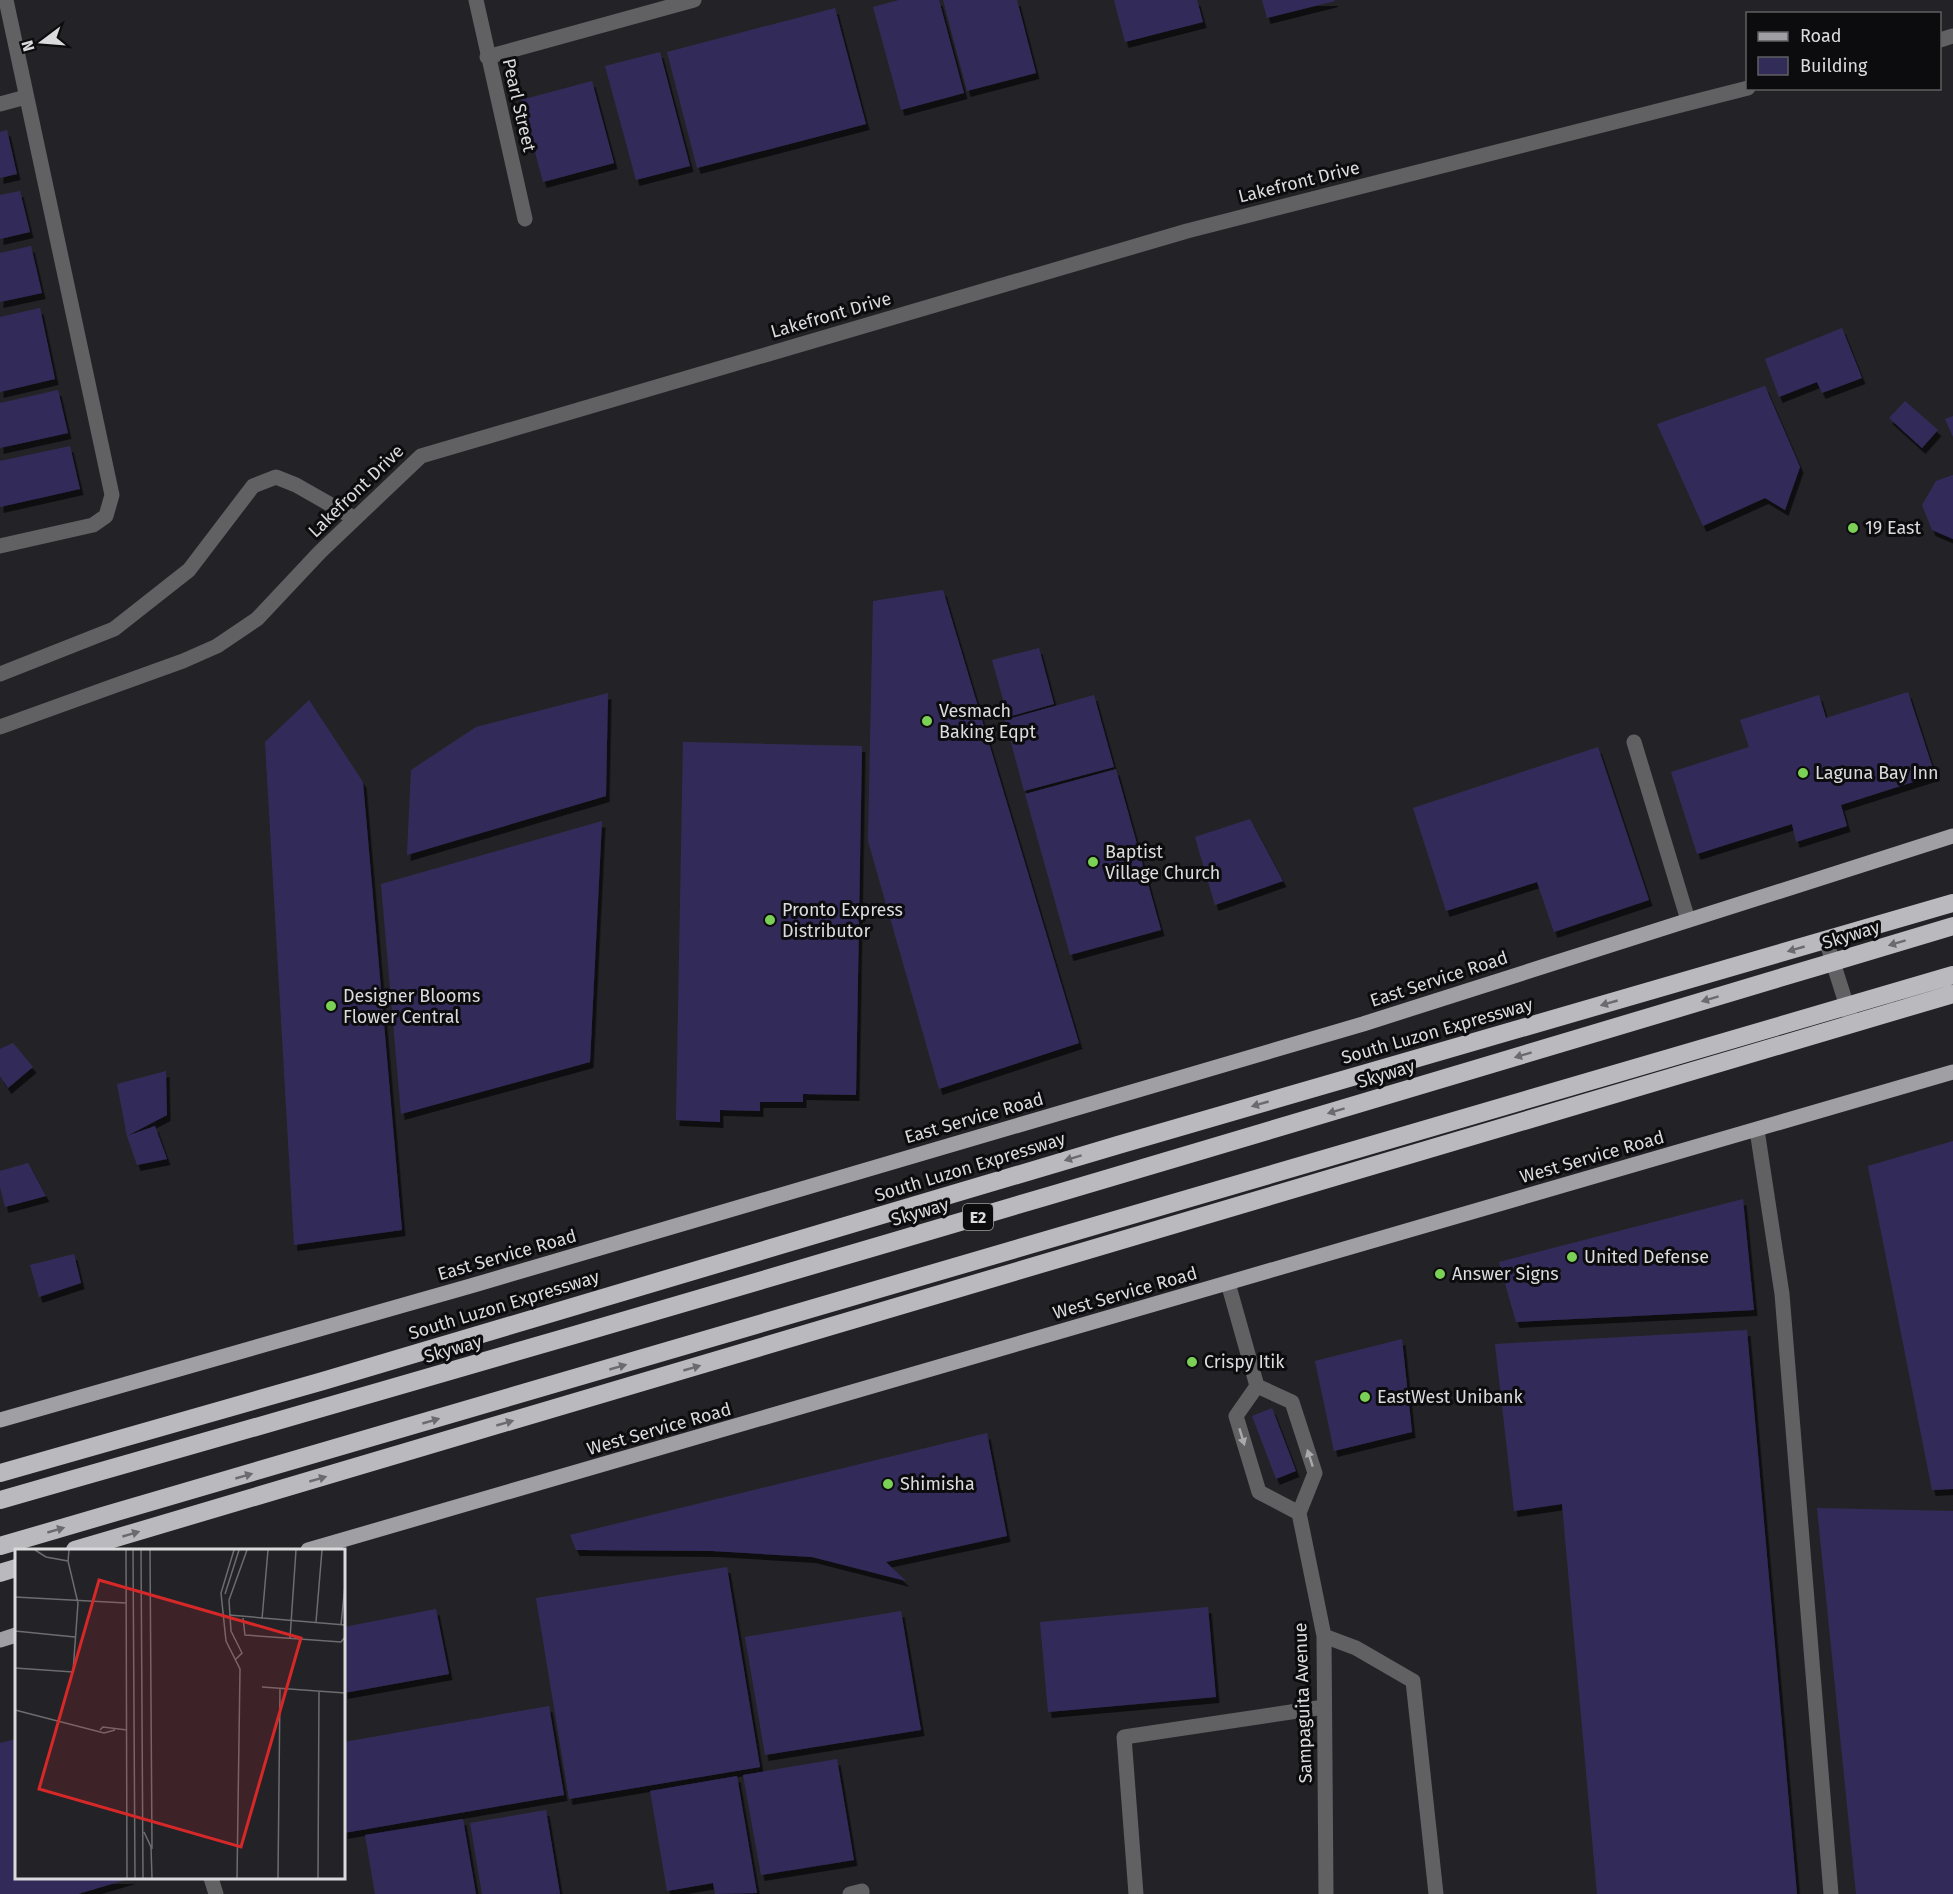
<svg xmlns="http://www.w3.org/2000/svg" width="1953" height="1894" font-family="'Fira Sans',sans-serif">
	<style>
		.building { fill: #322c59; filter: url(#shadow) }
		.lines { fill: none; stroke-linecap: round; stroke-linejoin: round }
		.minor { stroke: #616164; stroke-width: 15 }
		.major { stroke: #a0a0a4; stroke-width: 15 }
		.highway { stroke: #b9b9be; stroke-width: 18 }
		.oneway { fill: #6b6b6f }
		.oneway2 { fill: #aaaaad }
		.poi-dot { fill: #7bd156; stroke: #0c0c0e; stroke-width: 2 }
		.labels { text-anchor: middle; stroke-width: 6; stroke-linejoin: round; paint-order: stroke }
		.shield { fill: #0c0c0e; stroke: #9d9da0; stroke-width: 1.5 }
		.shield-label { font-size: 16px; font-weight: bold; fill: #dbdbde }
		.street-label { font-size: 18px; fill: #dbdbde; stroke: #0c0c0e }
		.poi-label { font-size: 18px; fill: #dbdbde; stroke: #0c0c0e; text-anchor: start }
		.inset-road { fill: none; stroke: #6d6d70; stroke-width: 1.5 }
		.view { fill: #d62828; fill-opacity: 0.15; stroke: #d62828; stroke-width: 3 }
		.inset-edge { fill: none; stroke: #dbdbde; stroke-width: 3 }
	</style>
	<defs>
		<filter id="shadow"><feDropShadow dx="3.5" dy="6" stdDeviation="0" flood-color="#0009"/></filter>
	</defs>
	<rect width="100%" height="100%" fill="#232327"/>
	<path class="building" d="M899,0H939L964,93L901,110L873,7Z
		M943,0H1017L1036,73L967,91Z
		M1114,0H1197L1203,22L1125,42Z
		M1262,0H1334L1335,1L1267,18Z
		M835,8L866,124L697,168L667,52Z
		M660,52L690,166L636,180L605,66Z
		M592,81L614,163L543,182L521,100Z
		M7,130L17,174L0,178V132Z
		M20,191L30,232L0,239V195Z
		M31,246L42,293L0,302V253Z
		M40,308L55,379L0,392V317Z
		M1842,328L1862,378L1822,393L1817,382L1779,397L1765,359Z
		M1765,386L1800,467L1785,510L1765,498L1703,526L1657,424Z
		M58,390L68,433L0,448V403Z
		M1905,401L1938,430L1922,448L1889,418Z
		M1953,416V437L1945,419Z
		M70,446L80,489L0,507V461Z
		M1953,475V539L1932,530L1922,505L1936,481Z
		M943,590L1079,1043L939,1089L868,841L873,601Z
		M1039,648L1054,704L1008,717L992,660Z
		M1908,692L1935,775L1841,805L1847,826L1796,842L1792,824L1697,854L1671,772L1749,747L1740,720L1819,695L1826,718Z
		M608,693L606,796L407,855L411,770L476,727Z
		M1094,695L1114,767L1024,791L1005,720Z
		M309,700L363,782L402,1230L294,1245L265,742Z
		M683,742L862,746L856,1095L803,1094V1102H760V1111L720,1110V1122L676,1120Z
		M1598,747L1649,900L1554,932L1537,882L1446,911L1413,808Z
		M1116,769L1161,930L1070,955L1025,794Z
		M1250,819L1283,881L1215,905L1195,837Z
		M602,821L590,1062L401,1114L381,884Z
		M13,1043L33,1067L8,1088L0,1076V1049Z
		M166,1071L167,1115L127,1136L155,1126L167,1159L137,1165L127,1136L117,1084Z
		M1953,1141V1489L1932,1490L1868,1166Z
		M28,1163L46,1196L5,1207L0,1187V1171Z
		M1743,1199L1754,1310L1516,1322L1499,1262Z
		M74,1254L81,1283L39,1297L30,1265Z
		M1747,1330L1797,1894H1597L1562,1504L1514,1511L1495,1344Z
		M1402,1339L1412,1432L1334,1451L1315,1361Z
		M1272,1408L1296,1471L1276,1479L1252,1416Z
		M987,1433L1007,1536L886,1562L906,1581L812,1557L712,1551L576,1550L570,1535Z
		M1817,1508L1953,1511V1894H1856Z
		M727,1567L760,1767L569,1799L536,1598Z
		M1208,1607L1216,1697L1048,1712L1040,1622Z
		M436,1609L449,1674L344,1693V1627Z
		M901,1611L921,1730L765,1755L745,1637Z
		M549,1706L564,1795L344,1833V1742Z
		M16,1739V1878H132L78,1894H0V1743Z
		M837,1759L854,1860L761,1875L743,1775Z
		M737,1776L757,1893L715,1894L713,1883L667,1891L650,1791Z
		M546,1810L560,1894H482L470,1823Z
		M463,1819L476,1894H375L365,1835Z"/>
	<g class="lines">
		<path class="minor" d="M476,0L525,219
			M1940,40L1953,36
			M487,57L694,0
			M0,104L26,97
			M0,546L93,525L106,516L112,495L6,0
			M0,674L114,629L189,570L253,486L276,477L296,485L354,518
			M0,727L183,661L217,646L257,619L320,552L421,456L1187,231L1748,88
			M1634,742L1688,920
			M1826,940L1850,1016
			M1757,1130L1782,1294L1831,1894
			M1228,1283L1257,1386
			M1257,1386L1292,1402L1315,1473L1299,1513L1324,1636L1326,1894
			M1257,1386L1236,1416L1259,1492L1299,1513
			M1324,1636L1356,1648L1413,1681L1436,1894
			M211,1878L216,1894
			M850,1894L862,1891V1894
			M1136,1894L1124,1737L1324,1707"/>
		<path class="major" d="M0,1420L474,1285L1363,1024L1953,836
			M308,1550L1953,1072
			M0,1640L16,1635"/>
		<path class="highway" d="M0,1473L323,1381L1118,1145L1953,903
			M0,1500C653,1315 1303,1121 1953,926
			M0,1546L1953,975
			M75,1550L1953,994
			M0,1573L16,1568"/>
	</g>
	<defs><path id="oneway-solid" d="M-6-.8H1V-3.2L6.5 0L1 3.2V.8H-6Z" transform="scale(1.5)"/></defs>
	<g class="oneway">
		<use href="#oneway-solid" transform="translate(1897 943) rotate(163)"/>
		<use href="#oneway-solid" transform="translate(1796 949) rotate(164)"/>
		<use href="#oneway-solid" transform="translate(1710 999) rotate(163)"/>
		<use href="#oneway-solid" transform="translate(1609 1003) rotate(164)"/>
		<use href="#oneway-solid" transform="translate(1523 1055) rotate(163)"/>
		<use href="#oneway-solid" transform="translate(1260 1104) rotate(164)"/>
		<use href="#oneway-solid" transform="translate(1336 1111) rotate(163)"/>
		<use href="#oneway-solid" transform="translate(1073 1158) rotate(163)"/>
		<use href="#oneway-solid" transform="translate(618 1367) rotate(-16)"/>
		<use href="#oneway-solid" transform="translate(692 1368) rotate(-16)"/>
		<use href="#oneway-solid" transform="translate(431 1421) rotate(-16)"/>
		<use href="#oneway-solid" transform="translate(505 1423) rotate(-16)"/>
		<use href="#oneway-solid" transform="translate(244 1476) rotate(-16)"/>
		<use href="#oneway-solid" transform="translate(318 1479) rotate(-16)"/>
		<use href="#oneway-solid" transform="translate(56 1530) rotate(-16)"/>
		<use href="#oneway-solid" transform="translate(131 1534) rotate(-16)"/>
	</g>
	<g class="oneway2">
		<use href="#oneway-solid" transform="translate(1242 1437) rotate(73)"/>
		<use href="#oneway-solid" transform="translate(1310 1458) rotate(-108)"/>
	</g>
	<g class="poi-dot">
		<circle cx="1853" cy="528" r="6"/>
		<circle cx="927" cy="721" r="6"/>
		<circle cx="1803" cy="773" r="6"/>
		<circle cx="1093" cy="862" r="6"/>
		<circle cx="770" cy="920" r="6"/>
		<circle cx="331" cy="1006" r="6"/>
		<circle cx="1572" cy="1257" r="6"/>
		<circle cx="1440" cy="1274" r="6"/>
		<circle cx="1192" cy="1362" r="6"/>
		<circle cx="1365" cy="1397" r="6"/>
		<circle cx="888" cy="1484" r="6"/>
	</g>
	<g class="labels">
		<rect class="shield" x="963" y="1204" width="30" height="26" rx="4.5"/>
		<g class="shield-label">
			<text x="978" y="1223">E2</text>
		</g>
		<g class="street-label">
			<text transform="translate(519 105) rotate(77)" y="6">Pearl Street</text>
			<text transform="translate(1299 182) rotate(-14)" y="6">Lakefront Drive</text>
			<text transform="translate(831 315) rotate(-16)" y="6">Lakefront Drive</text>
			<text transform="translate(356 491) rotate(-44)" y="6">Lakefront Drive</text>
			<text transform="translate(1851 935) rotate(-17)" y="6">Skyway</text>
			<text transform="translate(1439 979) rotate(-18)" y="6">East Service Road</text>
			<text transform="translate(1437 1031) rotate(-16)" y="6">South Luzon Expressway</text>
			<text transform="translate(1386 1074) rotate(-17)" y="6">Skyway</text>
			<text transform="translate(974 1118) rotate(-16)" y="6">East Service Road</text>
			<text transform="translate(1592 1157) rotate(-16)" y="6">West Service Road</text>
			<text transform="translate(970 1167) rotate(-17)" y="6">South Luzon Expressway</text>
			<text transform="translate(920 1212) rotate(-16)" y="6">Skyway</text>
			<text transform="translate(507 1255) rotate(-16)" y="6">East Service Road</text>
			<text transform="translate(1125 1293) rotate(-16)" y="6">West Service Road</text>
			<text transform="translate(504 1305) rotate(-17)" y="6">South Luzon Expressway</text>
			<text transform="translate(453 1349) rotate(-16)" y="6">Skyway</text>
			<text transform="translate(659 1429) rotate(-16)" y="6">West Service Road</text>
			<text transform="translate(1303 1703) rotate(-92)" y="6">Sampaguita Avenue</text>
		</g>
		<g class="poi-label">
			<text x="1865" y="534">19 East</text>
			<text x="939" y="717">Vesmach<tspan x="939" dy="21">Baking Eqpt</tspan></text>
			<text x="1815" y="779">Laguna Bay Inn</text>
			<text x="1105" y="858">Baptist<tspan x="1105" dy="21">Village Church</tspan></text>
			<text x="782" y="916">Pronto Express<tspan x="782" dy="21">Distributor</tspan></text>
			<text x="343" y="1002">Designer Blooms<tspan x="343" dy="21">Flower Central</tspan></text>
			<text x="1584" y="1263">United Defense</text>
			<text x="1452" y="1280">Answer Signs</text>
			<text x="1204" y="1368">Crispy Itik</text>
			<text x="1377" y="1403">EastWest Unibank</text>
			<text x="900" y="1490">Shimisha</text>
		</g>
	</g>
	<g transform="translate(15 1549)">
		<rect width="330" height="330" fill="#232327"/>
		<path class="inset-road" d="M20,1L31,8L53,12M111,1L112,329M118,1L120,329M126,1L128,329M135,1L137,300M219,1L206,44L211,92L225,120L222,329M210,45L224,1M0,48L111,54M214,66L330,76M228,69L230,86L326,93L330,88M247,70L253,1M301,73L307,1M326,76L330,36M0,82L60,88M275,89L281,1M220,111L227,104L216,82L214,51L232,1M0,119L58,123L63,54L53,12L54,1M247,138L330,144M0,161L89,184L100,181M85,181L88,178L112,181M129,283L136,298L137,329M263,329L265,139M303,329L304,142"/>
		<path class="view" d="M84,31L286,89L226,298L24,240Z"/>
		<rect width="330" height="330" class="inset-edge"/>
	</g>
	<rect x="1746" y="12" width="195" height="78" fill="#0c0c0e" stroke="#5f5f61" stroke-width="1.5"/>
	<rect x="1758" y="32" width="30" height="9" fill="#a0a0a4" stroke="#5f5f61" stroke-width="1.5"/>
	<text x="1800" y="42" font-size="18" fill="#dbdbde">Road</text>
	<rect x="1758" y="57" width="30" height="18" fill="#322c59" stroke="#5f5f61" stroke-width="1.5"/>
	<text x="1800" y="72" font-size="18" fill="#dbdbde">Building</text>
	<g transform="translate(42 42) rotate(254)" stroke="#0c0c0e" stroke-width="4.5" paint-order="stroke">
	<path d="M0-4.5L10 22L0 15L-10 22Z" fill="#dbdbde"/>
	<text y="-9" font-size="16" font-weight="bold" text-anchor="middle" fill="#dbdbde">N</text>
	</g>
</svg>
